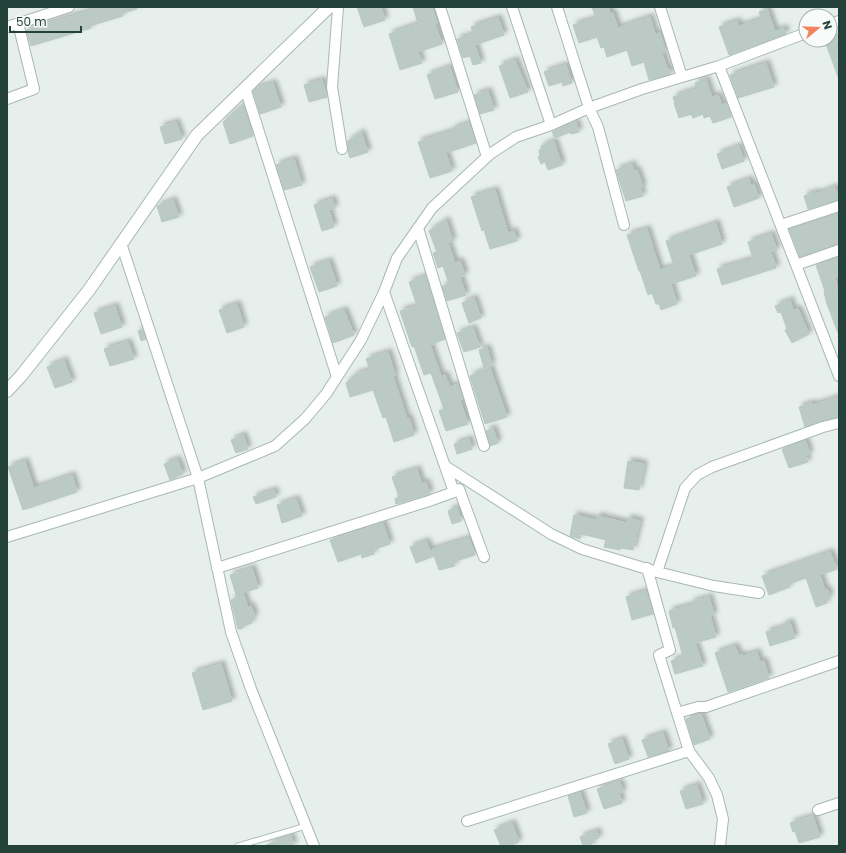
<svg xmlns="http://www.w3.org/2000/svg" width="846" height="853" font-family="Poppins,sans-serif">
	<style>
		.building { fill: #bbcac4; stroke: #b8c9c2; filter: url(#shadow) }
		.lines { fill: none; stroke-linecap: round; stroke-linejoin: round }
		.service-casing { stroke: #a8b8b2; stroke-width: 7 }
		.minor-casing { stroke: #a8b8b2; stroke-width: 12 }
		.tertiary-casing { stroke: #a8b8b2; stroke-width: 14 }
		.service { stroke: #fff; stroke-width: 5 }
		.minor { stroke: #fff; stroke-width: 10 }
		.tertiary { stroke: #fff; stroke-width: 12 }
	</style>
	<defs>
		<filter id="shadow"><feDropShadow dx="3.5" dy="-3.5" stdDeviation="2" flood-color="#0004"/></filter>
	</defs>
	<rect width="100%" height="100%" fill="#e6efeb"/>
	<path class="building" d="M103,7H136L137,9L122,13L123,16L90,26L91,28L31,46L26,30L90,11L96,8L97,9Z
		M357,7H381L385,20L364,27Z
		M413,7H432L437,23H435L442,44L418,52L422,63L400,70L389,34L418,24Z
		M592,7H608L611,14L613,13L618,28L650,17L655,34L660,33L666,51L662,53L667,68H669L671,74L649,80L644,62L632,66L627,50L607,57L604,47L601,48L597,37L579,43L573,25L596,18Z
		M767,9L775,31L784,28L786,34L729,55L719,27L737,21L739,26L762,19L759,12Z
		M498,18L504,35L475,45L481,63L473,65L470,56L463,58L457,39L474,34L471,27Z
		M839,36V77H838L825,41Z
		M515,60L528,92L510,98L499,66Z
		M766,63L774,87L738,98L730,75Z
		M566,65L572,83L563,86L562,82L549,86L544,72Z
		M450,67L458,92L435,99L427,75Z
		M706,79L712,97L718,95L722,105L727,103L731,117L713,123L710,116L704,118L703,114L693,118L691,114L679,118L674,103H675L673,97L696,89L695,83Z
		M322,80L327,97L309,102L304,85Z
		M273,83L281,107L260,114L253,91L256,88Z
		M488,91L494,110L480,114L474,95Z
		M243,104L253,136L230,144L223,122Z
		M176,122L182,139L165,144L160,127Z
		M576,122L579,132L571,134L570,132L555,138L552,132Z
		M469,123L476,143L446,153L452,171L430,178L418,142L452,131V129Z
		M361,132L368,152L350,158L348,152L347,142Z
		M554,141L562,165L548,170L545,162L541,164L538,157L540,156L539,150L542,149L541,146Z
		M739,146L744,161L722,169L717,154Z
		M294,159L302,185L284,190L276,165Z
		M632,164L634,171L637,170L643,187L640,188L643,196L626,201L616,170Z
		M749,179L751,185L754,184L759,198L734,207L727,187Z
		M835,187L839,200L808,209L804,196L816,192V194Z
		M495,190L508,233L514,231L517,241L490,249L484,230L482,231L471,197Z
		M332,199L335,208L329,210L334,227L322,231L314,205Z
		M173,200L179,217L162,222L157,206Z
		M839,213V244L800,257L789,229Z
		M446,220L453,241L448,243L455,263L460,261L465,275L460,277L466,295L447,301L442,286L449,284L443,266L438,268L433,253L437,252L429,231Z
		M716,223L722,244L689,255L696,276L671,284L677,304L661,310L659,304H656L652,293L648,295L640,271H639L627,235L647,229L660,270L674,266L666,241Z
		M771,234L777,250L771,252L776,268L722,285L717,269L753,259L748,242Z
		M839,257V276L835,278L839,296L838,333L826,301L824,291H825L816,265Z
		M329,261L337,286L319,292L310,267Z
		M426,276L445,339L430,345L441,376L445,375L450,387L458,384L463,399L460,400L468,424L446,431L439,411L444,409L431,373L424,375L414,346L412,347L400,311L417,306L409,282Z
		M474,298L481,318L469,323L462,303Z
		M790,300L793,310L798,309L809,334L792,343L785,330L787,329L781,312L778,313L775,306Z
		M237,304L244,327L227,333L219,310Z
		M115,306L122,327L101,334L94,313Z
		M344,310L354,335L333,343L325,317Z
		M473,328L480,347L464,352L457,333Z
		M142,329L146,339L141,341L138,331Z
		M128,342L134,359L110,366L104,349Z
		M487,348L492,365L484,368L479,350Z
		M388,352L395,375L393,376L407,419L409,418L414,435L394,442L386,417L383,418L373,390L350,397L346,383L356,374L370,370L366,359Z
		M64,360L72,382L55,388L47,367Z
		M490,368L507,417L485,424L470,376Z
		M839,397V417L821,421L805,427L799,407L812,403L813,405Z
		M493,428L498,443L490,446L486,431Z
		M243,435L248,449L236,453L231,440Z
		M469,439L472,449L457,454L454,444Z
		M805,440L810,454L806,455L808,462L789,468L782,449Z
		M177,459L183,474L170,480L164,464Z
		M25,461L34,488L72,475L77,492L23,510L8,467Z
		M628,461L644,464L639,490L624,488Z
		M417,469L422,484L426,482L430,494L396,504L395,499L399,497L392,477Z
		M274,490L276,497L256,504L253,497Z
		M296,499L302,516L282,523L277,505Z
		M457,507L461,521L452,524L448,511Z
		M574,515L596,520L597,516L627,523L628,518L640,521L633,550L621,548L620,550L604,547L606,540L581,534L580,539L570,536Z
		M383,523L390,544L372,550L374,554L362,558L361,554L338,562L330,540Z
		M469,538L475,555L453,562L455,566L439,570L434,556L416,563L410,547L426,541L430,550Z
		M830,552L837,569L820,575L825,590L827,589L830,597L826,599L827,603L816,607L806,578L789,584L790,587L769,595L762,576Z
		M252,568L258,588L243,593L248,607L251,606L255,617L251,618L252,623L244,626L242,629H238L231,600L237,598L230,575Z
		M646,591L653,614L632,620L626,597Z
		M709,597L714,615L710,616L716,637L695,643L703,666L675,674L671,661L683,657L675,627L673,628L669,611L692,605L691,602Z
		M790,622L795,638L770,646L766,632L783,627L782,625Z
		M735,646L739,656L742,654L743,656L757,652L760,662L764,661L769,678L728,692L715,653Z
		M221,664L232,701L203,710L192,673Z
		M701,714L710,739L694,745L686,719Z
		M663,733L669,751L648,757L642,740Z
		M622,739L629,759L615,764L608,744Z
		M620,782L623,792L619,793L622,803L604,809L597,789Z
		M697,785L703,804L686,809L680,791Z
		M580,792L587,813L574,817L568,796Z
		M813,816L820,837L799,843L795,831L793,832L790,823Z
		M512,823L519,842L509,846H501L494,830Z
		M597,831L599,838L591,841L592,846H583L580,837Z
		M291,836L294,846H266V845Z"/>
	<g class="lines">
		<g class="service-casing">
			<path id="service" d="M238,846L306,826"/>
		</g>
		<g class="minor-casing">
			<path id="minor" d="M338,7L332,87L342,149
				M440,7L487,157
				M512,7L551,125
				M557,7L589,108L598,127L624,225
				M660,7L682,77
				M830,24L839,21
				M7,27L69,7
				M719,66L839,376
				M245,88L337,377
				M7,99L34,89L18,23
				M781,225L839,206
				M418,228L484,446
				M121,243L198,478L231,632L251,689L314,846
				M796,265L839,250
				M445,466L551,534L582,549L657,572L685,488L697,475L712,467L823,427L839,423
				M454,492L459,489L484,557
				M7,537L198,478L275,446L305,419L326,394L361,340L384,292L397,258L432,208L490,154L516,137L551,125L589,108L642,89L719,66L806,33
				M217,568L429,501L454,492L384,292
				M647,568L670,650L659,655L689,751L709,778L717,795L723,819L720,846
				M657,572L714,586L759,593
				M677,713L698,707H706L839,661
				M818,810L839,803
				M467,821L689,751"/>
		</g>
		<g class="tertiary-casing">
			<path id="tertiary" d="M7,391L21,376L89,290L197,135L329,7"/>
		</g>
		<use href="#service" class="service"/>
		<use href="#minor" class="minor"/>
		<use href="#tertiary" class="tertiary"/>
	</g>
	<rect width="846" height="853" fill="none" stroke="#24423a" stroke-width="16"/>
	<g transform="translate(818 28) rotate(71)"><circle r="19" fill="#f7fbf9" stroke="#a3b1ad"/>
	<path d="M0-3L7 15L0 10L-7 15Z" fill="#f4845f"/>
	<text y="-6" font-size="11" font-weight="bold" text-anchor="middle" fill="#24423a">N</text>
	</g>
	<path d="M10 26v6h71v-6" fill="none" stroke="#24423a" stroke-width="2"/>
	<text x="16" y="26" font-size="12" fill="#24423a" stroke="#f7fbf9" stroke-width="3" paint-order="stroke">50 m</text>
</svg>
